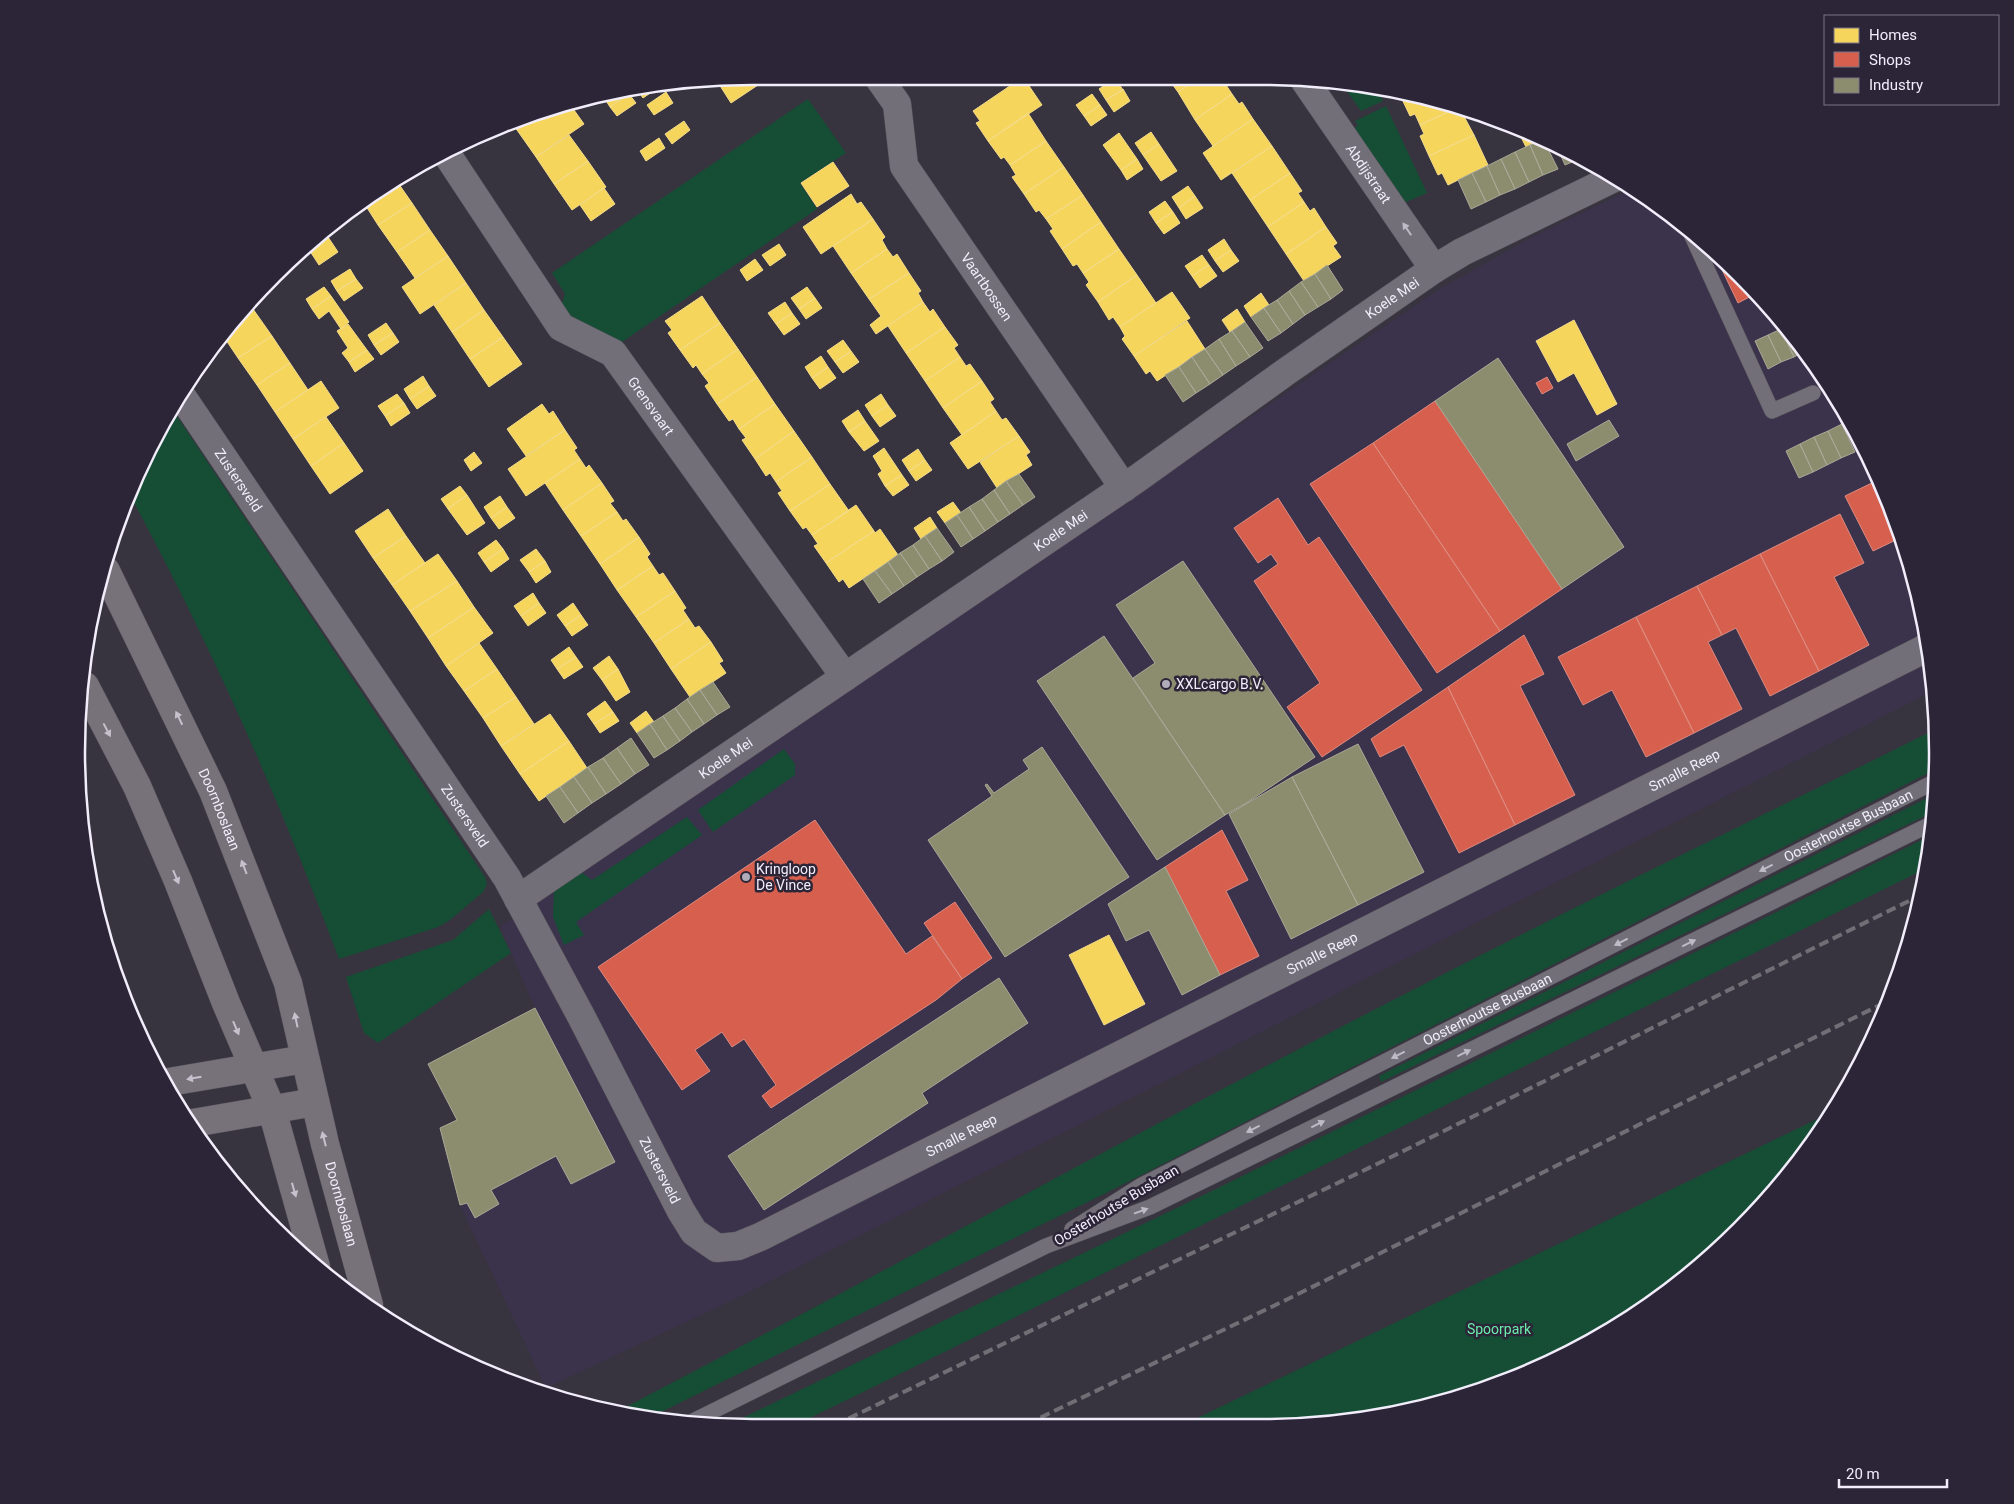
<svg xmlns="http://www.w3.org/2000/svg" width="2014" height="1504" font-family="Roboto,sans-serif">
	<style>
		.built { fill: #3b334b }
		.green { fill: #154e35 }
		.homes { fill: #f6d55c; stroke: #f4dc8b }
		.shops { fill: #d6604d; stroke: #de8a81 }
		.industry { fill: #8c8c6e; stroke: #aaa998 }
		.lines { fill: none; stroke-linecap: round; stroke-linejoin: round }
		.lane-casing { stroke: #56535c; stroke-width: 16 }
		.street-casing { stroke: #56535c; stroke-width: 29 }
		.secondary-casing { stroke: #56535c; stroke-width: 29 }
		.lane { stroke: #726f78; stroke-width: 15 }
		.street { stroke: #726f78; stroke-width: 28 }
		.secondary { stroke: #77717a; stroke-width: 28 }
		.rail { stroke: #716f76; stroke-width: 4; stroke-dasharray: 10 5; stroke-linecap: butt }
		.oneway { fill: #bebbc6 }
		.oneway2 { fill: #c6c2cd }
		.poi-dot { fill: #b0acb9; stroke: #2c2538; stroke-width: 2 }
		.labels { text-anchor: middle; stroke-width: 5; stroke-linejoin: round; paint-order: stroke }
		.street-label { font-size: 14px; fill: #f1edfa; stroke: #2c2538 }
		.poi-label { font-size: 14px; fill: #f1edfa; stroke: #2c2538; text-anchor: start }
		.park-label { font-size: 14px; fill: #6aedab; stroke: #2c2538 }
		.rim { fill: none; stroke: #f1edfa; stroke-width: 2.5 }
	</style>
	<rect width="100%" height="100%" fill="#37343f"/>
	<path class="built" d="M1634,188L1740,274L1798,341L1868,453L1915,577L1933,691L735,1299L546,1388L460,1205L440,1128L457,1119L428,1064L535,1008L500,927L1438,290L1536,235Z"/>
	<path class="green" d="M1342,84L1378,90L1383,101L1361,111Z
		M808,99L846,153L800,183L817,209L622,342L577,324L561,307L565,294L552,273Z
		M1386,106L1427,193L1404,203L1353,130L1358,125L1355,121Z
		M174,412L485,877L487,884L483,892L450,920L438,927L339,959C279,799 212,647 131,497L146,453Z
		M1936,729L1934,770L1108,1192L728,1379L653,1416L622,1409C881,1274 1137,1132 1397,998C1575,906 1756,819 1936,729Z
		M784,749L795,764V775L713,832L698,810Z
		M1933,795V812L1381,1082L1379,1076Z
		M687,817L702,835L576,922L584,935L564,945L553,917L554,890L581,872L592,880Z
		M1932,835L1925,869L855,1396L793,1426H726L1220,1187Z
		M489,909L511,953L378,1043L364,1033L346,977L453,940Z
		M1830,1113L1770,1198L1673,1288L1521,1376L1350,1422L1187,1423Z"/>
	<path class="homes" d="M752,76H761L764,81L731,103L717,81Z
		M1023,77L1042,105L988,141L976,123L980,121L973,111Z
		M1167,77H1199L1178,92Z
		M1199,77H1226L1229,83L1226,85L1232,94L1195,120L1178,92Z
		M1115,78L1123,90L1106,100L1099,89Z
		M656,89L643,98L638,91Z
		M1123,89L1130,101L1114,112L1106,100Z
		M666,92L673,103L654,115L647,105Z
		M629,93L610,107L603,96H604Z
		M629,94L636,103L617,116L610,107Z
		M1092,94L1100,105L1084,116L1076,105Z
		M1232,94L1239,104L1242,102L1253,119L1213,146L1195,120Z
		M1407,94L1437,99L1459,107L1420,125L1415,114L1410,116L1401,97Z
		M569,103L584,124L536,157L517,130L540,115Z
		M1100,105L1107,115L1091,126L1084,116Z
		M1459,107L1474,135L1429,156L1420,136L1424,134L1420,125Z
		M1028,113L1046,141L1010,165L1004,157L1001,159L988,141Z
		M540,115L517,130L514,125Z
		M1253,119L1272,146L1221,180L1203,153Z
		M684,121L690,130L672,144L665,134Z
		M1528,131L1543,139L1526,147L1520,135Z
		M1151,132L1159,144L1143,155L1135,143Z
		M1119,133L1137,159L1121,170L1103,145Z
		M569,135L588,161L554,184L536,157Z
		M1474,135L1488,165L1448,185L1442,173L1438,175L1429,156Z
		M659,138L665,148L646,161L640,151Z
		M1046,141L1064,167L1024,194L1012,177L1016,175L1010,165Z
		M1159,144L1177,171L1161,181L1143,155Z
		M1272,146L1290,173L1250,200L1232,173Z
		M1137,159L1143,169L1127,180L1121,170Z
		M588,161L606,187L572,210L554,184Z
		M833,162L849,186L817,207L801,183Z
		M1064,167L1083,195L1046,219L1039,210L1036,212L1024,194Z
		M1290,173L1302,191L1298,193L1304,202L1268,227L1250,200Z
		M396,180L412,203L378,225L364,203Z
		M1188,186L1195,196L1179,208L1172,197Z
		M604,188L615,204L591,221L580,205Z
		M851,194L857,204L861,202L873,219L821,254L803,227Z
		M1083,195L1101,222L1062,249L1050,231L1053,229L1046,219Z
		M1195,196L1203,208L1186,219L1179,208Z
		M1165,201L1173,212L1156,223L1149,212Z
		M1304,202L1310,211L1314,208L1326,227L1286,254L1268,227Z
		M412,203L430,230L397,252L378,225Z
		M1173,212L1180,223L1164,234L1156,223Z
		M873,219L885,237L882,240L887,249L851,273L833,246Z
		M1101,222L1119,249L1083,273L1077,264L1073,266L1062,249Z
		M1326,227L1337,243L1333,246L1341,257L1304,281L1286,254Z
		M430,230L448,256L415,278L397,252Z
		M324,231L338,252L319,265L306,245Z
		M1224,239L1231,250L1215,261L1208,250Z
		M779,244L786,255L770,266L762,255Z
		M887,249L893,257L897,254L909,273L869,299L851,273Z
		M1119,249L1137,275L1098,302L1086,285L1089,282L1083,273Z
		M1231,250L1239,261L1223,272L1215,261Z
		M1202,255L1209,265L1192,276L1185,266Z
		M448,256L466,283L420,314L402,287Z
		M755,259L763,270L747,281L740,270Z
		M1209,265L1217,276L1200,288L1192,276Z
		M350,269L356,279L337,291L331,281Z
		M909,273L921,291L918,293L923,302L876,334L870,325L881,316L869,299Z
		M1137,275L1156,303L1120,327L1113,317L1109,320L1098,302Z
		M356,279L363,288L344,301L337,291Z
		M466,283L484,310L452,332L434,305Z
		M324,287L331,296L312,309L306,299Z
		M807,287L815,298L799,309L791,298Z
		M1172,292L1190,318L1134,356L1122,339L1125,336L1120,327Z
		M1261,293L1269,305L1251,317L1244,306Z
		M331,296L349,322L341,329L329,311L319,319L312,309Z
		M702,296L720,323L680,350L668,333L672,330L665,321Z
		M815,298L822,308L806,319L799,309Z
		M248,302L253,309L233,322L244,306Z
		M785,302L792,313L776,324L768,313Z
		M923,302L930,312L933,309L945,327L906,353L888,326Z
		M253,309L272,336L238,358L224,337L233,322Z
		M1237,309L1245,322L1230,332L1222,320Z
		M484,310L503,337L470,359L452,332Z
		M792,313L800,324L784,335L776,324Z
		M1574,320L1617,404L1597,415L1574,373L1558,382L1536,341Z
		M1187,321L1205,349L1157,381L1150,371L1146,374L1134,356Z
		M386,323L393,333L374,345L368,335Z
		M720,323L738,349L702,374L696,365L693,368L680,350Z
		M348,324L367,350L349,362L342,353L348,348L337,331Z
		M945,327L958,345L954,348L960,357L925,381L906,353Z
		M393,333L399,342L381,355L374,345Z
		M272,336L290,363L257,385L238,358Z
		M503,337L522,364L489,387L470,359Z
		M843,340L851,351L835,362L827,351Z
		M738,349L757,377L717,404L705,386L709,383L702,374Z
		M367,350L374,359L355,372L349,362Z
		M851,351L859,362L843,373L835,362Z
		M821,356L828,367L812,378L805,367Z
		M960,357L966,366L970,364L982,381L943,408L925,381Z
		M290,363L308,390L275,412L257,385Z
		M828,367L836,378L820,389L812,378Z
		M423,376L429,386L410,399L404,389Z
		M757,377L775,404L739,429L733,419L729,421L717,404Z
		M321,381L339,408L293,439L275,412Z
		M982,381L994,399L990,402L996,411L962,435L943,408Z
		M429,386L436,396L417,409L410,399Z
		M397,394L404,403L385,416L378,406Z
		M881,394L888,405L872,416L865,405Z
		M404,403L410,413L391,426L385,416Z
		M542,404L549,414L553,411L565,430L526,456L507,429Z
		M775,404L794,431L755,459L742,440L746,438L739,429Z
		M888,405L896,416L880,427L872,416Z
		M858,410L865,421L849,432L842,421Z
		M996,411L1002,420L1006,418L1019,436L968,469L950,443Z
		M326,417L344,443L311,466L293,439Z
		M865,421L879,441L864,451L849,432Z
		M565,430L577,448L574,450L580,459L526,496L508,469Z
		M794,431L812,457L776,482L770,473L766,476L755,459Z
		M1019,436L1030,452L1026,455L1032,465L997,488L980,462Z
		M344,443L363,471L330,494L311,466Z
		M884,448L902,475L885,486L878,474L882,471L873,456Z
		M918,449L925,460L909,471L902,460Z
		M474,452L482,463L471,471L464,460Z
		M812,457L830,484L790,511L778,493L782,491L776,482Z
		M580,459L586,468L589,465L602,483L563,510L545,483Z
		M925,460L932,470L916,481L909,471Z
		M902,475L909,485L893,496L885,486Z
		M602,483L614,501L610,503L617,512L581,536L563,510Z
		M830,484L849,511L812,535L806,527L803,529L790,511Z
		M460,486L467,495L448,509L441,499Z
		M467,495L485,523L467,535L448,509Z
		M500,496L507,507L491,518L484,507Z
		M953,502L961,513L945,523L937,512Z
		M856,505L874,531L826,563L814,546L818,544L812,535Z
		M507,507L515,518L499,529L491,518Z
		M388,509L406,536L373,558L355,531Z
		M617,512L623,521L626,519L639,537L600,564L581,536Z
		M930,517L937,528L921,539L914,528Z
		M880,529L898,555L849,588L843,579L839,582L826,563L874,531L875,533Z
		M406,536L425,563L392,585L373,558Z
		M639,537L650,554L647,557L653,566L617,590L600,564Z
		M496,540L503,549L484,562L478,553Z
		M503,549L509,559L491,572L484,562Z
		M536,549L545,561L529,572L520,560Z
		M438,554L457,581L410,611L392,585Z
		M545,561L551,572L536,583L529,572Z
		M653,566L659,575L663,573L675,591L636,617L617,590Z
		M457,581L474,607L428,638L410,611Z
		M675,591L686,608L683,610L689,619L654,643L636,617Z
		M533,593L539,603L521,616L514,606Z
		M539,603L546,613L528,626L521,616Z
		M573,603L581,615L565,626L557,615Z
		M474,607L493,633L446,666L428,638Z
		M581,615L588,625L572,636L565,626Z
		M689,619L695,628L699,626L711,642L671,669L654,643Z
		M711,642L723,661L719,663L726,673L690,697L671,669Z
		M479,643L497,669L464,691L446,666Z
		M569,647L576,657L557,669L551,660Z
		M609,656L618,669L602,680L593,668Z
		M576,657L583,667L564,679L557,669Z
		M497,669L516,697L483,718L464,691Z
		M618,669L630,692L616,701L602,680Z
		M516,697L534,724L501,746L483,718Z
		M605,701L613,712L594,724L587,714Z
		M646,711L654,722L637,733L630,723Z
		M613,712L619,721L600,733L594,724Z
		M550,714L569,741L520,774L501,746Z
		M569,741L587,768L539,801L520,774Z
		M1109,935L1145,1004L1104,1025L1069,955Z"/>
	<path class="shops" d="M1714,253L1740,274L1757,293L1738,303Z
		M1816,369L1849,423L1842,424Z
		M1547,377L1553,388L1542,394L1536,383Z
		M1435,401L1562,589L1500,631L1373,443Z
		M1373,443L1500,631L1437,673L1310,484Z
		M1878,480L1900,538L1873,551L1845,496Z
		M1278,498L1308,545L1319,537L1422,690L1322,757L1287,707L1320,683L1254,581L1278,564L1271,554L1258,563L1234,528Z
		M1840,514L1864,563L1834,577L1869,645L1819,671L1760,554Z
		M1760,554L1819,671L1770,696L1736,628L1722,635L1697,586Z
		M1697,586L1722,635L1708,642L1742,709L1694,733L1636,617Z
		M1636,617L1694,733L1646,757L1612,690L1583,705L1558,657Z
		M1524,635L1544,674L1520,686L1575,795L1515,825L1448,687Z
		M1448,687L1515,825L1459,853L1404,745L1380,757L1371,739Z
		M815,820L906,954L932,936L962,979L936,1000L771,1108L762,1096L776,1085L744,1039L732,1047L722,1032L695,1050L710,1071L682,1090L598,967Z
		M1222,830L1248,880L1226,891L1259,956L1220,975L1165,867Z
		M955,902L992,958L962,979L924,923Z"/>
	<path class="industry" d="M1543,139L1558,169L1543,175L1530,145Z
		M1530,145L1543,175L1529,182L1515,152Z
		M1557,147L1579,159L1565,165Z
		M1515,152L1529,182L1515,189L1501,159Z
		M1501,159L1515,189L1500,195L1487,166Z
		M1487,166L1500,195L1486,202L1472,173Z
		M1472,173L1486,202L1471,209L1458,180Z
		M1327,265L1343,290L1331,299L1315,274Z
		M1315,274L1331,299L1318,307L1301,282Z
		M1301,282L1318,307L1305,315L1289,291Z
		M1289,291L1305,315L1293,324L1277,300Z
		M1277,300L1293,324L1281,333L1264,308Z
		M1264,308L1281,333L1268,341L1251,317Z
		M1245,322L1263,348L1250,357L1232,331Z
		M1786,327L1798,341L1805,351L1794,357L1781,329Z
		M1781,329L1794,357L1781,362L1768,335Z
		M1232,331L1250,357L1236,366L1219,339Z
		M1768,335L1781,362L1768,369L1755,341Z
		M1219,339L1236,366L1223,375L1205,349Z
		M1205,349L1223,375L1210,384L1192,357Z
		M1192,357L1210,384L1196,393L1179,367Z
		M1498,358L1624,547L1562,589L1435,401Z
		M1179,367L1196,393L1183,402L1165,375Z
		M1609,420L1619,436L1576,461L1567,444Z
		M1842,424L1855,452L1841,458L1828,431Z
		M1828,431L1841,458L1827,465L1814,437Z
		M1814,437L1827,465L1813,472L1800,444Z
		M1800,444L1813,472L1799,478L1786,451Z
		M1019,474L1035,497L1023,505L1006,481Z
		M1006,481L1023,505L1010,514L994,490Z
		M994,490L1010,514L998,522L982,499Z
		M982,499L998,522L985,531L969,507Z
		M969,507L985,531L973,539L957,515Z
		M957,515L973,539L961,547L945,523Z
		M937,528L954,552L942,561L925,536Z
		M925,536L942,561L929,569L913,545Z
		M913,545L929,569L917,577L900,553Z
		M900,553L917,577L904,586L888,562Z
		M1183,561L1315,757L1248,802L1225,815L1133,678L1155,663L1116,605Z
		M888,562L904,586L892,594L875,571Z
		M875,571L892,594L879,603L863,579Z
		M1104,636L1225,815L1157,860L1037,681Z
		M713,682L730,707L717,715L700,690Z
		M700,690L717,715L704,724L687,699Z
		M687,699L704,724L692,732L675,708Z
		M675,708L692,732L680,741L663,716Z
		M663,716L680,741L667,750L650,724Z
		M650,724L667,750L654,758L637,733Z
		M631,738L649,765L635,774L617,748Z
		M1358,744L1424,872L1358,905L1292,777Z
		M1042,747L1129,877L1005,957L928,840L992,796L985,785L987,784L994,793L1029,769L1023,760Z
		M617,748L635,774L621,784L603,758Z
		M603,758L621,784L606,794L588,767Z
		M588,767L606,794L592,803L574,777Z
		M574,777L592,803L578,813L560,787Z
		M1292,777L1358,905L1291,939L1229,814Z
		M560,787L578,813L564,823L546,796Z
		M1165,867L1220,975L1182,995L1149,930L1126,941L1108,904Z
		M999,978L1028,1023L922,1093L928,1103L764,1210L728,1156Z
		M535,1008L615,1162L571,1184L556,1156L491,1190L499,1204L475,1218L467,1203L460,1205L440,1128L457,1120L428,1064Z"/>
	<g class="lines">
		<g class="lane-casing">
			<g id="lane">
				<path d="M1691,234L1772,411L1813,393"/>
				<path id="s1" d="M1072,1229L1140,1186L1934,782"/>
				<path d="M689,1423L1046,1246L1150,1207L1933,823"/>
			</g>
		</g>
		<g class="street-casing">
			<g id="street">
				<path id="s2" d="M878,77L897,104L904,166L1124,488"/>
				<path id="s3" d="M1303,78L1434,269"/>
				<path id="s4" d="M446,153L561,327L613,353L845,677"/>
				<path id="s5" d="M183,398L507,878L581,1016L681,1211L694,1232L717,1248L738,1246L760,1237L1926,648"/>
				<path id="s6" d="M518,899L1138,478L1287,371L1434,269L1462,252L1614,178"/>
			</g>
		</g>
		<g class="secondary-casing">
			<g id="secondary">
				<path id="s7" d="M106,571L213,791L288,983L325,1144L369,1305"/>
				<path d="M85,686L137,786L178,881L226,1003L272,1110L316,1267"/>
				<path d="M169,1082L305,1059"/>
				<path d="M193,1123L315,1102"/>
			</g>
		</g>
		<use href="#lane" class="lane"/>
		<use href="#street" class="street"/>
		<use href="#secondary" class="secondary"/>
		<path class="rail" d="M1027,1424L1288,1299L1888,1001
			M835,1425L1377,1164L1919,896"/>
	</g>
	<defs><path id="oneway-solid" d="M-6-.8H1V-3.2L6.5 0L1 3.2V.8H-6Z" transform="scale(1.25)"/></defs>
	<g class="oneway">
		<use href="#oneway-solid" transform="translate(1407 229) rotate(-124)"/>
		<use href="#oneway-solid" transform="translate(1766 868) rotate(153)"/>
		<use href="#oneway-solid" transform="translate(1621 942) rotate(153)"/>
		<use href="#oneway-solid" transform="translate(1689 943) rotate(-26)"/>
		<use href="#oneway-solid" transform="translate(1464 1053) rotate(-26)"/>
		<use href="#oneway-solid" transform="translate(1398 1055) rotate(153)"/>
		<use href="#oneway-solid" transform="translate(1318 1124) rotate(-26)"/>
		<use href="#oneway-solid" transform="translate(1253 1129) rotate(153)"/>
		<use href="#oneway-solid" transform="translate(1141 1211) rotate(-20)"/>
	</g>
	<g class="oneway2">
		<use href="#oneway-solid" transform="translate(179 718) rotate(-116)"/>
		<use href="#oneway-solid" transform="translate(107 730) rotate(62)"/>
		<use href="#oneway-solid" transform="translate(244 867) rotate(-111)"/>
		<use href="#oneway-solid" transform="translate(176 877) rotate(67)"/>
		<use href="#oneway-solid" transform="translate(296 1020) rotate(-102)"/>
		<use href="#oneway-solid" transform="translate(236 1028) rotate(67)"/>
		<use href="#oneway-solid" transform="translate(194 1078) rotate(170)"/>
		<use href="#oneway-solid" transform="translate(324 1139) rotate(-104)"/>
		<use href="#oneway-solid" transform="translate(294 1190) rotate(74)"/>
	</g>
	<g class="poi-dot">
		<circle cx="1166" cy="684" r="5"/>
		<circle cx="746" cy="877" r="5"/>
	</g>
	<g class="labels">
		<g class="street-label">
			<text dy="5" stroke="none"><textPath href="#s3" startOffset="116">Abdijstraat</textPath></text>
			<text dy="5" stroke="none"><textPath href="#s2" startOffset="242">Vaartbossen</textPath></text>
			<text dy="5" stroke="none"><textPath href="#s6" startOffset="1061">Koele Mei</textPath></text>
			<text dy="5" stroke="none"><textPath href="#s4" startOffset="332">Grensvaart</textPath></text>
			<text dy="5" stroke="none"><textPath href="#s5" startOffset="99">Zustersveld</textPath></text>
			<text dy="5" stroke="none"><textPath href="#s6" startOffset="656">Koele Mei</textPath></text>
			<text dy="5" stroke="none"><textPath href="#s6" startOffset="251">Koele Mei</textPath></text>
			<text dy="5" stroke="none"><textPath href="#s5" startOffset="2088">Smalle Reep</textPath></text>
			<text dy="5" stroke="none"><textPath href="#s7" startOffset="264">Doornboslaan</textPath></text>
			<text dy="5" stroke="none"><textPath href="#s5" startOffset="504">Zustersveld</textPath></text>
			<text dy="5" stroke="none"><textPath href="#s1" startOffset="875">Oosterhoutse Busbaan</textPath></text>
			<text dy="5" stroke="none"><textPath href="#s5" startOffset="1682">Smalle Reep</textPath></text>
			<text dy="5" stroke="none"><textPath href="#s1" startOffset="470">Oosterhoutse Busbaan</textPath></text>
			<text dy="5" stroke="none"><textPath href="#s5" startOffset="1278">Smalle Reep</textPath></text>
			<text dy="5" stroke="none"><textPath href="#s5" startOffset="909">Zustersveld</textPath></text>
			<text dy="5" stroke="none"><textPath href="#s7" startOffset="678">Doornboslaan</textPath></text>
			<text transform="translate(1116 1205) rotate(-31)" y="5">Oosterhoutse Busbaan</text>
		</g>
		<g class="poi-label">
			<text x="1176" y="689">XXLcargo B.V.</text>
			<text x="756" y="874">Kringloop<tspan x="756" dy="16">De Vince</tspan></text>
		</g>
		<g class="park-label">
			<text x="1499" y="1334">Spoorpark</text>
		</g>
	</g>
	<path d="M0 0H2014V1504H0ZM752 85H1262A667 667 0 0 1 1929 752V752A667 667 0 0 1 1262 1419H752A667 667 0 0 1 85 752V752A667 667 0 0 1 752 85Z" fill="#2c2538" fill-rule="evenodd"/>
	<path class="rim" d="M752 85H1262A667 667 0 0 1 1929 752V752A667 667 0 0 1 1262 1419H752A667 667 0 0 1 85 752V752A667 667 0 0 1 752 85Z"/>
	<rect x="1824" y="15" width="175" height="90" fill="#2c2538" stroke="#7b7586"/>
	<rect x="1834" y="28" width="25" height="15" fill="#f6d55c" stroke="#7b7586"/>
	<text x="1869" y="40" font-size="15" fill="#f1edfa">Homes</text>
	<rect x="1834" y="52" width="25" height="15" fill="#d6604d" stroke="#7b7586"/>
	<text x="1869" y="65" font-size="15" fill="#f1edfa">Shops</text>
	<rect x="1834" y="78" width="25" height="15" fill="#8c8c6e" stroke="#7b7586"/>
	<text x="1869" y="90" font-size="15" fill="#f1edfa">Industry</text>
	<path d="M1839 1479v8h108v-8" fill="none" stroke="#f1edfa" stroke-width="2.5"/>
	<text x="1846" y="1479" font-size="15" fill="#f1edfa" stroke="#2c2538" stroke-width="4" paint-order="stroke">20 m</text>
</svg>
